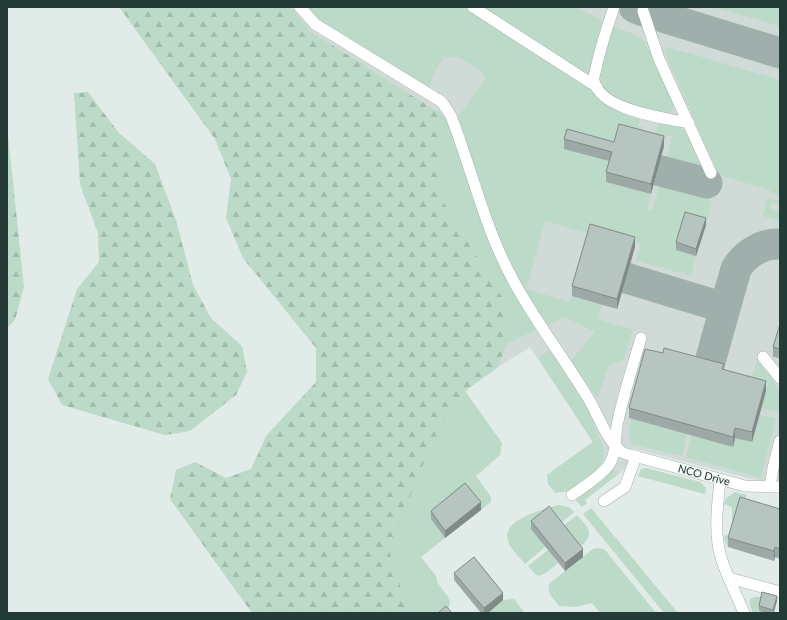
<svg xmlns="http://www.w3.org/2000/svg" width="787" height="620" font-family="Lato,sans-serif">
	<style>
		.built { fill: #d0dad6 }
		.grass { fill: #bbdac7 }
		.forest { fill: url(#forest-firs) }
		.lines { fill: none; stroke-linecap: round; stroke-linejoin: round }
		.taxiway { stroke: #9fb0ac; stroke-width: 31 }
		.minor-casing { stroke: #a4b2ae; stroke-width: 12 }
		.minor { stroke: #fff; stroke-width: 11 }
		.wall { fill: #9da9a6 }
		.shaded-wall { fill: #808a87 }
		.building { fill: #b7c5c1; stroke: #808a87 }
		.labels { text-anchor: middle; stroke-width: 3; stroke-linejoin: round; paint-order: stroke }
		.street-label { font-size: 11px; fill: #233a36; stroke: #f1f7f5 }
	</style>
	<defs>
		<pattern id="forest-firs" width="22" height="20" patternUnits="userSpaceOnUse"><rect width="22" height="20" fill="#bbdac7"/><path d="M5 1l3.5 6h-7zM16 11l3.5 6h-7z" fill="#a0bcac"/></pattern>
	</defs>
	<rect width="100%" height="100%" fill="#e1ebe7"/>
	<path class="built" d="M290,7H780V481H759L632,448L627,468L579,504L552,471L593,442L530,347L497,368L508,343L310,31Z"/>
	<path class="grass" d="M306,7H466L586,86L603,102L614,109L640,116L638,126L642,127L640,133L611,162L606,182L651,194L647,209L652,210L661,181L704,193L712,201L706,225L676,250L696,256L691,276L636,260L641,244L614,236L590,234L545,221L526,289L569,302L572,296L602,304L598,319L633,330L623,361L609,364L598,398L579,376L570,362L595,332L565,317L508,343V307L443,202L441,114L458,117L486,78L480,70L459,57H444L435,71L429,88L319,20Z
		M482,7H576L601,20V24L589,73L586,74Z
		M714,7H780V26Z
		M612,27H615C622,30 636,34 641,38C648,45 674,98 674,106C673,111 670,112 666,115C652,111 612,102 605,91C601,86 600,80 600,73Z
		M665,48H670L780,80V195L770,193V190L719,175L666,55L664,52Z
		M659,121L679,127L686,131L701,165V170L666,160L672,136L667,135L665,141L655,138Z
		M768,198L780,202V205L772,203L770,209L780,212V221L763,216Z
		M550,349L591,413L596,431L603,446L604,453L603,460L595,472L569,491L555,493L548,484L547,475L593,442L538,358Z
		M757,361C771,377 785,388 778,412L762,408L768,383L762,382L749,386Z
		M465,391L502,443L500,455L476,476L491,497V502L481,510L465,491L431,519L445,538L421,557L436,576L437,582L448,597L450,602L449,607L444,613H409L388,550L432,442Z
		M760,415L776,418L761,478L686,457L692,435L733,446L735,438L752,442Z
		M631,419L687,434L682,456L631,444L629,429Z
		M646,468L700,482L706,488L705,494L638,476L641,469Z
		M614,469L617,475L585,500L587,503L582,507L575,499Z
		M735,492L747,495L740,507L728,547L725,541L724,536L730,534L732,526V507L724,504L726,498Z
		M558,505L569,507L574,512L561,523L545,547L525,564C520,557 511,550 508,541C501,519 543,510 558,505Z
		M591,508L678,613H664L583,514Z
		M577,515C588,528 596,533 580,547L563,526Z
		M598,548L605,550L656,613H600L592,603L576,607L559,606C554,599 545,592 550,583L593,549Z
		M548,550L558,563L546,573L539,576L535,574L528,566Z
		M755,597H762L759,611L766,613H753L750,605V599Z
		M514,599L525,613H488L503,600Z"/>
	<path class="forest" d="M119,7H290L310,31L441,114L443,202L508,307V343L497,368L465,391L432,442L389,550L409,613H252L170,499L176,470L195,462L226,478L251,469L266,436L316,382V348L243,258L226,218L231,179L215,139Z
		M88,92L119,133L155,164L176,220L193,285L211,318L242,346L247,372L236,395L190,431L165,435L62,405L48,379L77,289L99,262L98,233L80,184L74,93Z
		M7,125L24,287L15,320L7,328Z"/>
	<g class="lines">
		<path class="taxiway" d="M634,7L643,11L780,53
			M657,170L707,183
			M626,278L725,308
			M708,369L736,269C745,254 762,243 780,244"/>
		<g class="minor-casing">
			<path id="minor" d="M300,7L315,24L442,102L451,116C472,170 485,229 513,280C535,321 564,358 588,398C599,416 606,440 623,453L745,486L780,487
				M473,7L597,87
				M614,7C607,28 600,48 596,69C595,73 593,78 594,81C600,110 664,118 689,123
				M643,11L659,59L711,173
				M763,357L780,378
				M720,480C718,501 715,523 718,544C722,568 735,591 744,613
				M770,487L773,468L780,441
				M572,495C584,486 599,478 608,466C618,453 614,436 618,421C624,393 633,365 641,338
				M604,501L625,487L636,456
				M729,578L780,592"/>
		</g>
		<use href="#minor" class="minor"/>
	</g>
	<path class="wall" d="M564,139L614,142L664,146L651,194L606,182V172L609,161L564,149Z
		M706,225L696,256L676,250V242Z
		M635,247L617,309L572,296V286Z
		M780,324V358L773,357V347Z
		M724,370L766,391L752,442L735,438L733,447L629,418V408Z
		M780,509V559L775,557L774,561L728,547V538Z
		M481,510L445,538L431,519V511Z
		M531,521L583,557L565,571L531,529Z
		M454,573L503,600L488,613H481L454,580Z
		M777,601L774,613H766L759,611V606Z"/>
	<path class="shaded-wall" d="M664,136V146L651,194V184Z
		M706,218V225L696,256V249Z
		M635,237V247L617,309V299Z
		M766,381V391L752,442V432Z
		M735,428V438L733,447V437Z
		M481,502V510L445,538V531Z
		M775,547V557L774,561V551Z
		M583,549V557L565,571V563Z
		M503,593V600L488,613H484V608Z
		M777,596V601L773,613V610Z"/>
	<path class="building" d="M619,124L664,136L651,184L606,172L612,152L564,139L567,129L614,142Z
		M685,212L706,218L696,249L676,242Z
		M590,224L635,237L617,299L572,286Z
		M780,324V349L773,347Z
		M664,348L724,364L722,369L766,381L752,432L735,428L733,437L629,408L645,349L663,353Z
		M465,483L481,502L445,531L431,511Z
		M740,497L780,509V549L775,547L774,551L728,538Z
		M549,506L583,549L565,563L531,521Z
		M474,557L503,593L484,608L454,573Z
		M762,592L777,596L773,610L759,606Z
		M446,606L452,613H438Z"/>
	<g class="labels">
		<g class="street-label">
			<text transform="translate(704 475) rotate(15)" y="4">NCO Drive</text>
		</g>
	</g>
	<rect width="787" height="620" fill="none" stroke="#233a36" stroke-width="16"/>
</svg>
